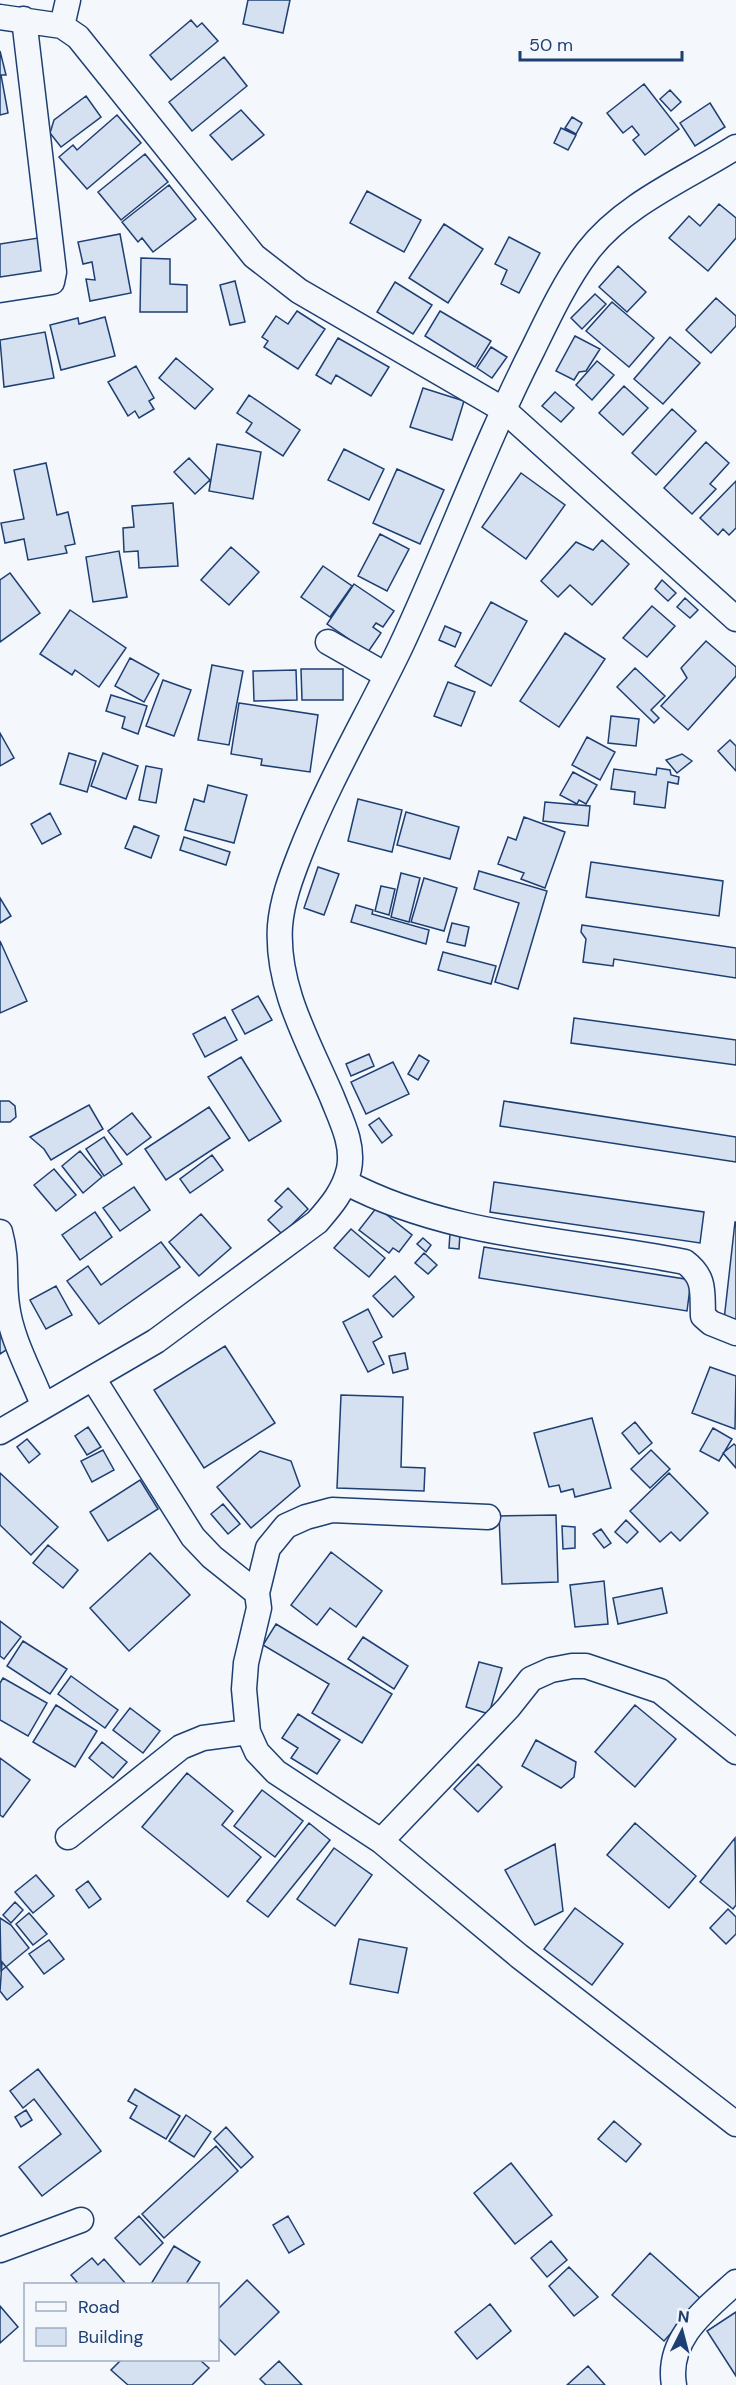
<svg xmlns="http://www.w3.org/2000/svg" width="736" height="2385" font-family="'DM Sans',sans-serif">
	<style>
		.building { fill: #d5e0f0; stroke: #1d3f73; stroke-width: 1.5 }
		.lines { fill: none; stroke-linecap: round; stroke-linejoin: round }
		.minor-casing { stroke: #1d3f73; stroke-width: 27 }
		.minor { stroke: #f4f7fb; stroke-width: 24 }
	</style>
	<rect width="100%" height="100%" fill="#f4f7fb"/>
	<path class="building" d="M248,0H290L283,33L243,24Z
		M191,20L197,27L202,23L218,41L171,80L150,55Z
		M0,51L6,75H1L8,113L0,115Z
		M224,57L247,86L192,131L169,102Z
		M644,84L679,129L645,155L633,140L639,135L632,126L623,133L607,113Z
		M670,90L681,102L671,111L660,99Z
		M86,96L101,117L61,147L50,133L54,120Z
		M710,103L725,127L695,146L680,123Z
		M241,110L264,135L232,160L210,135Z
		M117,115L141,143L87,189L59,157L73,145L77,150Z
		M572,117L582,123L576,134L565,128Z
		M561,128L576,135L568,150L554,143Z
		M145,154L168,182L121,220L98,192Z
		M169,185L196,219L153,252L142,238L138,242L122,222Z
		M367,191L421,220L404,252L350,223Z
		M719,204L736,218V238L708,271L669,238L689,216L700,226Z
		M444,224L483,249L448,303L409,278Z
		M120,234L131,293L90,301L86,279L95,280L92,262L83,264L78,242Z
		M509,237L540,253L519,293L501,284L507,270L495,264Z
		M38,238L44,274L0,281V244Z
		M141,258L170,259V284L187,285V312H140Z
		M618,266L646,292L627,312L599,287Z
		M235,281L245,322L230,325L220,285Z
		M395,282L432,305L413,334L377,312Z
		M595,294L606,304L582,329L571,318Z
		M716,298L736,316V326L711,353L686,330Z
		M612,302L654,338L629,367L586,331Z
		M297,311L325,329L298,369L264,347L268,341L262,337L276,316L288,324Z
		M440,311L491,341L475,367L425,336Z
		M105,317L115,356L61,370L50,325L78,318L79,324Z
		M45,332L54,378L4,387L0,340Z
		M575,336L600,349L586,371L579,372L574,380L556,371Z
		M670,337L700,363L663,404L634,379Z
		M338,338L389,367L371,396L336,375L331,384L316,375Z
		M491,347L507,357L492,378L477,368Z
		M176,358L213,389L195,409L159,378Z
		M597,361L614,375L592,400L576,385Z
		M136,366L154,398L149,401L154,409L139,418L135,411L128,416L108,382Z
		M624,386L648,408L623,435L599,413Z
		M423,388L464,401L452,440L410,427Z
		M555,392L574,408L561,422L542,406Z
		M249,395L300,430L283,456L246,432L252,423L237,413Z
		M672,409L696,431L656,475L632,453Z
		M706,442L729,463L710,484L716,489L692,514L664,488Z
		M217,444L261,452L253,499L209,491Z
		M344,449L384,469L369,500L328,480Z
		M189,458L210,480L195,494L174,472Z
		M46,463L57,515L68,512L75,544L65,546L67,553L28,560L24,539L5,543L1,523L24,519L14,470Z
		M397,469L444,490L420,544L373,523Z
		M521,473L565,505L526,559L482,527Z
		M736,481V528L729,535L723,529L718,535L700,518Z
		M173,503L178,566L139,568L138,551L124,552L123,528L134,527L132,506Z
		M380,534L409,549L387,591L358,576Z
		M602,540L629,564L592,605L570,585L558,597L541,581L576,542L593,550Z
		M231,547L259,572L229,605L201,580Z
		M119,551L127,597L93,602L86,557Z
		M323,566L352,586L330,617L301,597Z
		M10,573L40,613L0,642V580Z
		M662,580L676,593L668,601L655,589Z
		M354,584L394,611L383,627L376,623L373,627L381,633L368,652L327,624Z
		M685,598L698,610L690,618L677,607Z
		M491,602L527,621L491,686L455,666Z
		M652,606L675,626L647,657L623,638Z
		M70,610L126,648L99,687L75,670L72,675L40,654Z
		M445,626L461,633L455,647L439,640Z
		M565,633L605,659L559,727L520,701Z
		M706,641L736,667V676L688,730L661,706L687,678L681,668Z
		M130,658L159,674L144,702L115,686Z
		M212,665L243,671L229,745L198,740Z
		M635,668L665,696L651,710L659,718L654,723L617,687Z
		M301,669H343V700H302Z
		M296,670L297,700L254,701L253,671Z
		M163,680L191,690L174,736L146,726Z
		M448,682L475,692L461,726L434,716Z
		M111,695L147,706L138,734L122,728L125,717L106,711Z
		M239,703L318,715L310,772L261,765L262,759L231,754Z
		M611,716L639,719L636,746L608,743Z
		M0,733L14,758L0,766Z
		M587,737L615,752L600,780L572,765Z
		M730,740L736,746V771L718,751Z
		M69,753L96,761L87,792L60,784Z
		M103,753L138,766L126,799L91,786Z
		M682,754L692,761L677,773L666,760Z
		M146,766L162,769L156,803L139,800Z
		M657,768L670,770L671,775L679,777L678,784L668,782L665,808L634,804L635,792L611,789L614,769L656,775Z
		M573,772L597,785L586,804L579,800L577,804L560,795Z
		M208,785L247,795L234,843L185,830L194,799L204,802Z
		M358,799L402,810L392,852L348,841Z
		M545,802L590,806L588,826L543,821Z
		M406,812L459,827L450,859L397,845Z
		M50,813L61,834L42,844L31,824Z
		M524,817L565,832L545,888L521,879L524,873L498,864L508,837L516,840Z
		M134,826L159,836L151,858L125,848Z
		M184,837L230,852L226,865L180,850Z
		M591,862L723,881L719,916L586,897Z
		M318,867L339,874L324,915L304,908Z
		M479,871L547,891L518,989L495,982L519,903L474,889Z
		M401,873L420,878L409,922L391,917Z
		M424,878L457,888L444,931L411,922Z
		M381,886L395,889L389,915L375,911Z
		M0,898L11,916L0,923Z
		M356,905L373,910L372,914L429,930L426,944L351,922Z
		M452,923L469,927L465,946L447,942Z
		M582,925L736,948V978L614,959L613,966L583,962L586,939L581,932Z
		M0,941L27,1001L0,1013Z
		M443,952L496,966L491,984L438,970Z
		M258,996L272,1020L245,1034L232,1010Z
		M225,1017L237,1040L205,1057L193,1034Z
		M574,1018L736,1040V1065L571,1043Z
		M369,1054L374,1066L351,1076L346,1064Z
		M419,1055L429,1061L418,1080L408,1074Z
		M241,1057L281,1121L249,1141L208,1077Z
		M393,1062L409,1094L366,1114L351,1082Z
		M0,1101H9L15,1106L16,1117L10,1122H0Z
		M504,1101L736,1137V1162L500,1126Z
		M89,1105L103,1129L51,1160L44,1149L30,1137Z
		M209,1107L230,1138L166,1180L145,1149Z
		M132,1113L151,1137L127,1155L108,1131Z
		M379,1118L392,1135L382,1143L369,1125Z
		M104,1137L122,1164L104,1176L86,1149Z
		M80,1151L102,1177L83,1193L62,1166Z
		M212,1155L223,1170L190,1193L180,1179Z
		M54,1169L76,1195L56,1211L34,1185Z
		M494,1182L704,1212L700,1243L490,1212Z
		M134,1187L150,1210L120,1231L103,1208Z
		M288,1188L308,1209L282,1234L268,1220L282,1207L275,1201Z
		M377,1207L412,1235L399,1252L393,1248L389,1253L359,1230Z
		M95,1212L112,1237L80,1260L62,1235Z
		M201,1214L231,1248L199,1276L169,1242Z
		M735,1222H736V1321L724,1320Z
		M351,1229L385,1258L369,1277L334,1248Z
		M450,1233L460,1234L459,1249L449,1248Z
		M423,1238L431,1245L426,1252L417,1244Z
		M161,1242L180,1267L99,1324L67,1281L88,1266L101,1285Z
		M484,1247L691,1280L687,1311L479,1278Z
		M424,1253L437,1265L428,1274L415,1263Z
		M395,1276L414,1297L393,1317L373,1296Z
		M56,1286L72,1315L46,1329L30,1300Z
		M368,1309L382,1337L373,1342L384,1364L368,1372L343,1322Z
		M0,1326L12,1346L0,1354Z
		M225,1346L275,1423L204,1468L154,1390Z
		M405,1353L408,1369L393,1373L389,1356Z
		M710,1367L736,1376L735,1429L692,1413Z
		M341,1395L403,1397L401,1467L425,1468L424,1491L337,1488Z
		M592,1418L611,1488L575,1497L573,1489L561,1492L559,1485L549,1487L534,1433Z
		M635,1422L652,1443L639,1454L622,1433Z
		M88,1427L101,1447L87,1455L75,1436Z
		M713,1428L732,1439L719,1461L700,1451Z
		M27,1439L40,1454L29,1463L17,1447Z
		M734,1444L736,1446V1468L723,1453Z
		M103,1450L114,1470L92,1482L81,1461Z
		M651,1450L670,1469L650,1488L631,1469Z
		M260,1451L291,1461L300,1486L251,1528L217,1487Z
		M0,1473L58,1527L31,1555L0,1525Z
		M669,1473L708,1513L680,1541L671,1532L660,1542L630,1511Z
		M140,1480L158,1509L108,1541L90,1512Z
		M223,1504L240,1524L228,1534L211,1514Z
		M556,1515L558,1582L502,1584L499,1516Z
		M626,1520L638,1532L627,1543L615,1532Z
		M562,1526L575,1527V1548L563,1549Z
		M601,1529L611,1543L604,1548L593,1534Z
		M48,1545L78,1570L63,1588L33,1563Z
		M331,1552L382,1591L356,1627L330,1608L317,1625L291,1605Z
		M150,1553L190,1595L129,1651L90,1608Z
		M604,1581L608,1624L575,1627L570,1585Z
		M662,1588L667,1613L618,1624L613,1598Z
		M0,1621L21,1637L4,1659L0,1656Z
		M276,1624L392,1694L362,1743L312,1713L329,1684L263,1645Z
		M363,1637L408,1666L394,1689L348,1659Z
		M23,1641L67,1669L50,1694L7,1666Z
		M479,1662L502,1668L489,1714L466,1707Z
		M71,1676L118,1710L105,1728L58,1694Z
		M3,1678L47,1703L28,1736L0,1720V1683Z
		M56,1705L97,1731L75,1767L33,1742Z
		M635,1705L676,1739L635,1787L595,1752Z
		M130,1708L160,1731L143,1753L113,1730Z
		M298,1714L340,1740L317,1774L291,1758L298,1748L282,1738Z
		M536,1740L576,1762L574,1777L561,1788L522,1766Z
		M102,1742L127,1762L113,1778L89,1758Z
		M0,1758L30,1780L3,1817L0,1815Z
		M478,1764L502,1787L478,1812L454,1789Z
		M187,1773L233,1811L222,1825L261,1857L228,1897L142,1827Z
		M262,1790L303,1821L275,1857L234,1826Z
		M309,1823L330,1840L268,1917L247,1901Z
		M635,1823L696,1876L669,1908L607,1855Z
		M735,1838L736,1905L733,1909L700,1882Z
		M555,1844L563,1911L535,1925L505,1870Z
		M334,1848L372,1875L335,1926L297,1899Z
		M36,1875L54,1896L33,1913L15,1892Z
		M88,1881L101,1899L89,1908L76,1890Z
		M15,1902L23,1910L11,1923L3,1915Z
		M575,1908L623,1944L592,1985L544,1949Z
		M728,1909L736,1917V1934L726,1944L710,1928Z
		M29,1913L47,1934L33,1945L16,1924Z
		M0,1918L11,1925L29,1948L1,1971Z
		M359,1939L407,1948L398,1993L350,1984Z
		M49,1940L64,1959L44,1974L29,1954Z
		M2,1962L23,1987L7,2000L0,1991Z
		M38,2069L101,2151L42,2196L19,2167L61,2134L34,2099L23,2108L10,2091Z
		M135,2089L180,2116L166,2139L130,2118L137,2106L128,2101Z
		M26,2110L32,2120L21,2127L15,2117Z
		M186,2115L211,2132L194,2157L169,2141Z
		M614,2121L641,2144L626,2162L598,2139Z
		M226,2127L253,2157L241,2168L214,2139Z
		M216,2146L238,2171L164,2238L142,2214Z
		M511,2163L552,2215L515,2244L474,2193Z
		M139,2216L163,2243L140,2265L115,2238Z
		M288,2216L304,2244L289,2253L273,2225Z
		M551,2241L567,2260L547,2277L531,2258Z
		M174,2246L200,2262L186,2284H151Z
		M650,2253L701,2299L664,2341L612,2295Z
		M92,2258L98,2265L104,2259L126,2284H74L77,2282L71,2275Z
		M569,2267L598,2297L574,2316L549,2286Z
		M247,2280L279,2312L235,2355L218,2338V2309Z
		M490,2304L511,2331L477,2359L455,2332Z
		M0,2306L18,2327L0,2343Z
		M736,2312V2376L707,2331Z
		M121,2360H200L209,2368L192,2385H128L111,2370Z
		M279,2361L302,2385H266L260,2379Z
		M588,2366L605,2385H567Z"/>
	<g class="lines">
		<g class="minor-casing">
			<path id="minor" d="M0,17L62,26L78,37L254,256L299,291L504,410L736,619
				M62,26L68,0
				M0,290L52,282L54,272L24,19
				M328,642L386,675
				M345,1182C451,1238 570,1239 685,1262C706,1278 702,1292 703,1316L711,1323L736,1333
				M0,1232C8,1261 3,1278 7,1305C11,1339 31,1373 43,1405
				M94,1380L193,1537L212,1557L257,1593
				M0,1432L156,1341L317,1222C331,1206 344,1191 349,1169C354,1144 341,1120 332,1097C309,1043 276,987 280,926C282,901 291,877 300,854C328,782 368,715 401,646C447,548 484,445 533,349C549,316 566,280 588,251C624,204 687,178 736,147
				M488,1517L332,1510L306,1517L286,1526L268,1548L257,1593L259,1608L246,1663L244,1689L248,1732L257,1752L276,1772L381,1841L519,1956L736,2124
				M68,1837L181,1747L203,1738L248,1732
				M381,1841L508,1708L531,1679L551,1670L572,1666H586L660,1691L736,1752
				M0,2250L81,2220
				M674,2385C666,2339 705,2310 736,2282"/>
		</g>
		<use href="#minor" class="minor"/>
	</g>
	<rect x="24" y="2283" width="195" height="78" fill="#f4f7fb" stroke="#9eadc5" stroke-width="1.5"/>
	<rect x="36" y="2302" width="30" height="9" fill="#f4f7fb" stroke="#9eadc5" stroke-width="1.5"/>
	<text x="78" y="2313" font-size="18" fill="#1d3f73">Road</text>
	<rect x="36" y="2328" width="30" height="18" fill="#d5e0f0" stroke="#9eadc5" stroke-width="1.5"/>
	<text x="78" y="2343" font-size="18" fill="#1d3f73">Building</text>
	<g transform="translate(682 2331) rotate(6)" stroke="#f4f7fb" stroke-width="4.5" paint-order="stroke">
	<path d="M0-4.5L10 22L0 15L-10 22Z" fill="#1d3f73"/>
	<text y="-9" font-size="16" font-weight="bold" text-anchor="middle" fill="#1d3f73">N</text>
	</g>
	<path d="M520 51v9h162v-9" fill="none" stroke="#1d3f73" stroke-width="3"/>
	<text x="529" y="51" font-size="18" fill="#1d3f73" stroke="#f4f7fb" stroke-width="4.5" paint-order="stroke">50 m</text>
</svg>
